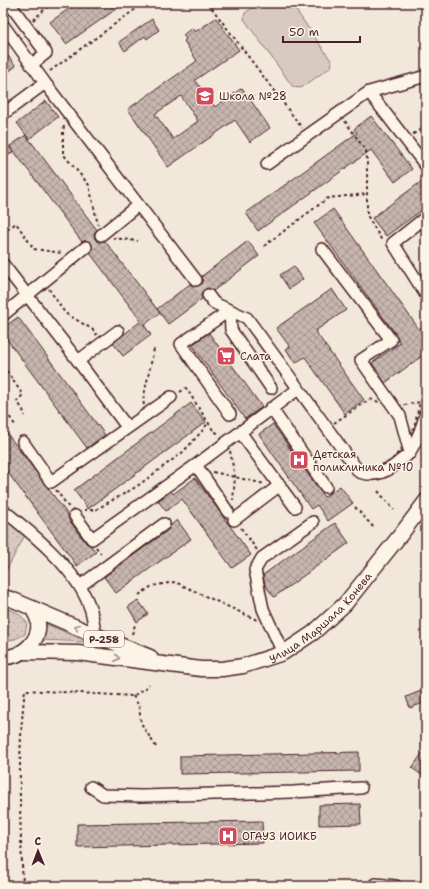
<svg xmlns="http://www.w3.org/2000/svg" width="429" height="889" font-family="'Shantell Sans',sans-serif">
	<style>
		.green { fill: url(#green-dots); stroke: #917476 }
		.pitch { fill: #d8cac0; stroke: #917476 }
		.building { fill: url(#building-cross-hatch); stroke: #4a1f2b; fill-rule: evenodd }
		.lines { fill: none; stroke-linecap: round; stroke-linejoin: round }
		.minor-tunnel { stroke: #d0c0b7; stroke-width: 11; stroke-dasharray: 11 5.5; stroke-linecap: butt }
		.minor-casing { stroke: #4a1f2b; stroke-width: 14 }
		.major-casing { stroke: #4a1f2b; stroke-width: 17 }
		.path { stroke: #4a1f2b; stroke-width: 2; stroke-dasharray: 3 3; stroke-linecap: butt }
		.minor { stroke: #fcf5e5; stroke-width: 11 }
		.major { stroke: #fcf5e5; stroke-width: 14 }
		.oneway { stroke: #a38a88 }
		.labels { text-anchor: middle; stroke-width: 3; stroke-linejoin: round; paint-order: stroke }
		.shield { fill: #fcf5e5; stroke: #7f5f63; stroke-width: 1 }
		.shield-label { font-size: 10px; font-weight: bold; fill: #4a1f2b }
		.poi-label { font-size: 11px; fill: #4a1f2b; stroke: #fcf5e5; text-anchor: start }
		.street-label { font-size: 11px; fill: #4a1f2b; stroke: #fcf5e5 }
	</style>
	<defs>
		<pattern id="green-dots" width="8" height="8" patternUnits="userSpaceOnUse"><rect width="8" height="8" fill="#d8cac0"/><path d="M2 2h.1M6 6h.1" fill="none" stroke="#bbada5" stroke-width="1.8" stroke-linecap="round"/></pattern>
		<pattern id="building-cross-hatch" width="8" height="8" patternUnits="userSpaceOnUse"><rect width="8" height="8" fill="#c7b6af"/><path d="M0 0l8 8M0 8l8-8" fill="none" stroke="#a4938f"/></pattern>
	</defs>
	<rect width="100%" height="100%" fill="#f1e8da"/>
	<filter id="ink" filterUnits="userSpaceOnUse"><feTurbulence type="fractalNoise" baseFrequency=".025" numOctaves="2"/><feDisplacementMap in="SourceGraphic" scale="8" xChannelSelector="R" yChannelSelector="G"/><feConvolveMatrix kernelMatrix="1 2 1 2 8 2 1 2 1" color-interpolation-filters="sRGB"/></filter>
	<g filter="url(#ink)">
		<path class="green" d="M3,517L25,535L7,569L3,568Z
			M3,608C15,611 20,613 27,623L25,634L15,639L3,641Z
			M44,623L88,642L42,640Z"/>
		<path class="pitch" d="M259,3H291L332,62L331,67L301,88L293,87L244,19L245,13Z"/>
		<path class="building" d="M77,3H125L66,44L50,22Z
			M216,18L239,50L195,80L215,107L242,88L270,128L250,142L235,120L168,167L128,109L197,61L184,41L186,39L183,35L192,28L195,32ZM181,96L198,121L173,139L155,114Z
			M152,19L159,30L147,39L145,36L125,51L119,42Z
			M3,50L16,66L3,76Z
			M46,101L58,117L29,139L17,123Z
			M371,116L412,169L395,182L371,150L258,231L246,213L357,133L354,129Z
			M26,135L97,230L94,233L95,239L99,242L105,241L160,313L144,325L142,322L151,335L123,356L113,343L141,321L90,253L93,249L92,243L88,240L82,242L10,146Z
			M3,138L13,152L3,159Z
			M426,178V207L386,236L372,218Z
			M333,209L419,329L426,324V353L385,383L372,363L400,343L397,336L314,223Z
			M248,241L259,256L213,291L208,288L204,290L201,293L202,299L168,324L157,309L190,284L194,287L200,286L203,282L202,276Z
			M294,266L303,279L289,289L280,275Z
			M332,289L346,310L315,331L364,400L345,414L305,357L295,363L286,349L290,347L276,328Z
			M18,317L105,435L87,448L3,334V328Z
			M209,333L262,407L245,419L192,345Z
			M191,403L206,422L88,509L74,490Z
			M273,424L324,497L340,486L353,503L328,521L317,505L311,509L259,434Z
			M3,428L68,515L69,520L86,543L91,546L96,552L77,566L3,466Z
			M195,478L251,555L232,568L182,499L166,511L158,501L171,491L173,494Z
			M177,520L191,539L116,593L104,577L168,530L171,525Z
			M335,523L349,543L274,597L265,585L263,575Z
			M138,600L148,614L137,622L128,607Z
			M426,689V702L410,708L406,697Z
			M426,748V778L412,768Z
			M359,752V771L180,774V756Z
			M360,804L361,824L319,825V805Z
			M262,821L263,843L77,847V824Z"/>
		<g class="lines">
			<path class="minor-tunnel" d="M86,247L101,235
				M196,280L208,295"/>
			<g class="minor-casing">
				<path id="minor" d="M9,3L46,53L31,65
					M3,25L45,83L196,280
					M369,92L426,166
					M3,114L45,83
					M267,164L369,92L426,76
					M426,217L393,243L426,295
					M101,235L138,205
					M322,249L391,340L361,360L400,416L410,453
					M3,264L78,361L118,331
					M208,295L214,303L247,318L359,472C376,478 389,471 401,460C404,458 408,455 410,452C417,440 423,425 426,412
					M230,310L231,330L271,388
					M3,315L86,247
					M78,361L127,427
					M271,408L326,487
					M230,414L181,344L230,310
					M240,432L295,507
					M23,442L51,482L171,397
					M196,465L228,512
					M3,510C33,534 75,568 89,605C93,614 94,625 95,635
					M75,516L92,539L196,465L298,389
					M234,520L280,485
					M80,586L164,524
					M283,653L263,609L255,570L262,558L313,522
					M91,787L103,795L141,796L293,792L361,788
					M375,884L396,886"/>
			</g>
			<g class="major-casing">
				<g id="major">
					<path d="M3,597L11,599L95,635L150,657"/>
					<path id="s1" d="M22,652L78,653L201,669H222L243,666L283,653L313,633L345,604L402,533L426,501"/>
					<path d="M3,657C21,658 41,641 38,622C38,617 34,612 32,608"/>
				</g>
			</g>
			<path class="path" d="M208,3L302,128
				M33,20L46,8L54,3
				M50,71L144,3
				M345,121L366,151L367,160V215L381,239L384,240
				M64,126L63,131V154L89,185L98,225
				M413,134L426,127
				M3,233L16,223L34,249L62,253
				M113,238L138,241
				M264,246L328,198L367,194
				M49,289L65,313L92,329L97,335
				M3,366L23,395L17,401L23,410L25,416
				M180,392L186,388L213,430L220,435
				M370,399L394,407L420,402L413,432L403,447L391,461L373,468L359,463L331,425Z
				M144,405L143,400L154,349
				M3,407L15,425
				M230,451L235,477L233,500
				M213,472L265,484
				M56,490L70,509
				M378,491L394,510
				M355,507L375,529
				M84,510H95L136,487L183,452L203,430L208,423
				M241,528L257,550
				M96,547L101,554
				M139,595L152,586L175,582L257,620
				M132,634L135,625
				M133,696L139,706L141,723L156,747
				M23,886C20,821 17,755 25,690L133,696L147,687L149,684"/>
			<use href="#minor" class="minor"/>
			<use href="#major" class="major"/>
		</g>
		<defs><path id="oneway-chevron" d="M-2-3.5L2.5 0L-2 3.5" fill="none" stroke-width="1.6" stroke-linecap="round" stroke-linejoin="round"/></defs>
		<g class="oneway">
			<use href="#oneway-chevron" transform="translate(77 627) rotate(-157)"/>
			<use href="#oneway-chevron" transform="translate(117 658) rotate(7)"/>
		</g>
	</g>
	<defs>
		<g id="school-square" transform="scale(1)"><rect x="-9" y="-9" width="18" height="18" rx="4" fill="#d1495b" stroke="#fcf5e5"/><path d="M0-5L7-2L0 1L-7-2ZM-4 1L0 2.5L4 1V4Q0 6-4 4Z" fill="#fff"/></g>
		<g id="supermarket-square" transform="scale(1)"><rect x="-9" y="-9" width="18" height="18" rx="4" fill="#d1495b" stroke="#fcf5e5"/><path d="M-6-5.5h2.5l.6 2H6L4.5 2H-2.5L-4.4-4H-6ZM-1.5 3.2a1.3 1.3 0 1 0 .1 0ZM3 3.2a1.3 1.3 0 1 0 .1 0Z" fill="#fff"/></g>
		<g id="hospital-square" transform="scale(1)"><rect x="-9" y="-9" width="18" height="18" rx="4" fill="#d1495b" stroke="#fcf5e5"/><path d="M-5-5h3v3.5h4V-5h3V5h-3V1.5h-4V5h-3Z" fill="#fff"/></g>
	</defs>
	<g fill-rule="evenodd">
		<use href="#school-square" x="205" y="96"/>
		<use href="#supermarket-square" x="226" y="356"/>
		<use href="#hospital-square" x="299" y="460"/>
		<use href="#hospital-square" x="228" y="836"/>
	</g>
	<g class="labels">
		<rect class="shield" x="84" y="631" width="40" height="16" rx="3"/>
		<g class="shield-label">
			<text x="104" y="643">Р-258</text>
		</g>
		<g class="poi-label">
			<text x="219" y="100">Школа №28</text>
			<text x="240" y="360">Слата</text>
			<text x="313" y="458">Детская<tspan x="313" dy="13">поликлиника №10</tspan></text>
			<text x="242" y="840">ОГАУЗ ИОИКБ</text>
		</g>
		<g class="street-label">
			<text dy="4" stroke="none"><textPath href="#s1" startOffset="316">улица Маршала Конева</textPath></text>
		</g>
	</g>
	<rect width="429" height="889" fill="none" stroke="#fcf5e5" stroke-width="16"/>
	<rect x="8" y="8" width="413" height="873" fill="none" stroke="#4a1f2b" stroke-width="1.5" filter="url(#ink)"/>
	<g transform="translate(38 851) rotate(359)" stroke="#fcf5e5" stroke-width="3" paint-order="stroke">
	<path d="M0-3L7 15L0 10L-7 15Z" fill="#4a1f2b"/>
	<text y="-6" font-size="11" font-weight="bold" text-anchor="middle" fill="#4a1f2b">С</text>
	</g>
	<path d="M283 36v6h77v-6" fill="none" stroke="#4a1f2b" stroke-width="2"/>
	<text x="289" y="36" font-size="12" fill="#4a1f2b" stroke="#fcf5e5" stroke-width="3" paint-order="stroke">50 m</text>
</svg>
